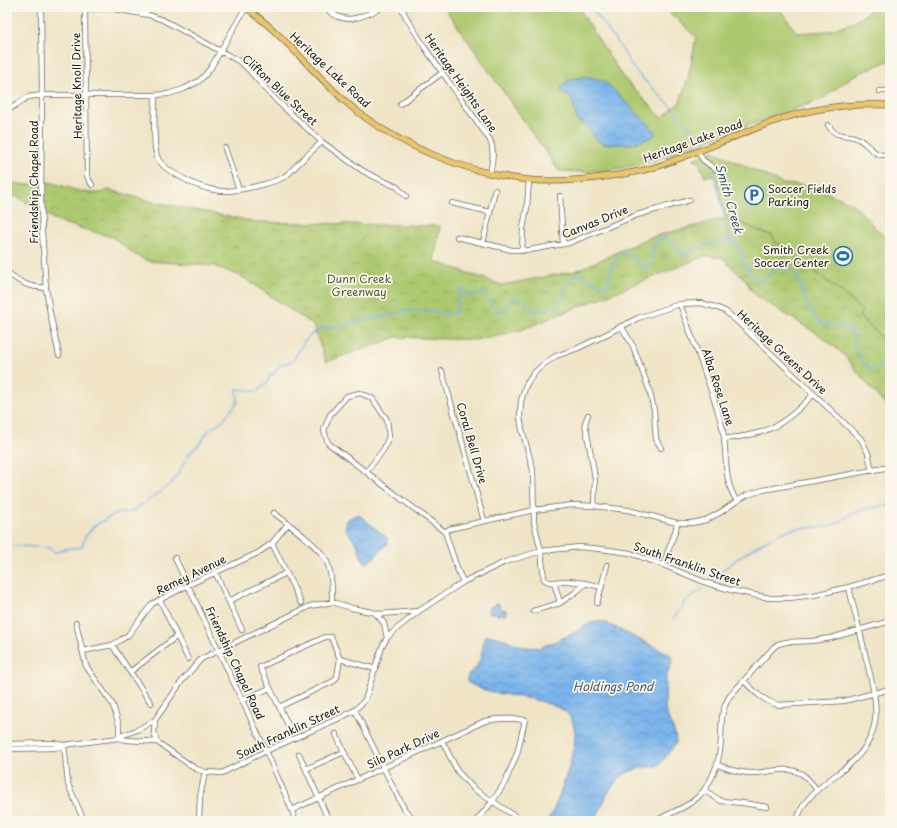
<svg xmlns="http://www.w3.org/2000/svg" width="897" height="828" font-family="'Playpen Sans',sans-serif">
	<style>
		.green { fill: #adc970; stroke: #647246 }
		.park { fill: url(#park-crowns); stroke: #647246 }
		.water { fill: url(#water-waves); stroke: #4a6884 }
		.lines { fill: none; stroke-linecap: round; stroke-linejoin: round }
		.stream { stroke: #79b4eb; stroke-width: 1.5 }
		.minor-casing { stroke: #666258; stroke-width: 6 }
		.major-casing { stroke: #666258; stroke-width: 7 }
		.minor { stroke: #fff; stroke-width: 4.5 }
		.major { stroke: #ebc669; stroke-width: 5.5 }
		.labels { text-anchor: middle; stroke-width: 3.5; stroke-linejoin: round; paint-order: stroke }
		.street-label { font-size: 11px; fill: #1c1c1c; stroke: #fbf7ec }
		.poi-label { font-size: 11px; fill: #1c1c1c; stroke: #fbf7ec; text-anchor: start }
		.park-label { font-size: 11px; fill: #4f5939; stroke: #fbf7ec }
		.water-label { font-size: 12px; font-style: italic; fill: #41596f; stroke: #fbf7ec }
	</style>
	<defs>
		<pattern id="park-crowns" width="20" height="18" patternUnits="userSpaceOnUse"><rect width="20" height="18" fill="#adc970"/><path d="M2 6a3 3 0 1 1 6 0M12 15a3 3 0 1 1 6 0" fill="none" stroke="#94ac60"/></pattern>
		<pattern id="water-waves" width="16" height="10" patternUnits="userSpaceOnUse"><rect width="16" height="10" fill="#79b4eb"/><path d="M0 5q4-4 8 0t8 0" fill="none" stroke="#689ac9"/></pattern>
	</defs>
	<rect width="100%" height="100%" fill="#fbf7ec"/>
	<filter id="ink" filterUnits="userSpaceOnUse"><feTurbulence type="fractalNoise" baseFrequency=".025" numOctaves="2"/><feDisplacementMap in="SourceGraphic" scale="8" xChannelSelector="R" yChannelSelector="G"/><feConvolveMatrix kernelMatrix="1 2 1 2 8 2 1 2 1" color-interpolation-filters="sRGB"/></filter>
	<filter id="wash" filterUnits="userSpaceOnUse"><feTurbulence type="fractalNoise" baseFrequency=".012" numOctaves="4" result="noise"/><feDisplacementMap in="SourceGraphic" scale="16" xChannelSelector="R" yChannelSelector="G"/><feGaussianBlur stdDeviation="0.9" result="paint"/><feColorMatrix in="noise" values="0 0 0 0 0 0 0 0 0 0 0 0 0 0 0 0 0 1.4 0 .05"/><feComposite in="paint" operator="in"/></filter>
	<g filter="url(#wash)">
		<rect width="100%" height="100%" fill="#efe4c6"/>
		<path class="green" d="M444,7H578L622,76L662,118L680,102L689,75L696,37L672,15L665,7H778L797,33L829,31L855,21L876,7H890V60L853,76L822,99L646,163L610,170L584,172L559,171Z
			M713,151L783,184L811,186L853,204L890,243V345L859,316L862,311L844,294L775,241L771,235L766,234L732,219L726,218L716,177L712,175L705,177L699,161L693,159Z"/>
		<path class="park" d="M7,182L26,185L47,182L53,183L79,191L90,193H100L109,190L154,202L256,222L440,226L434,261L502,285L576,271L648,238L726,218L732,219L766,234L771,235L775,241L844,294L862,311L859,316L890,345V411L841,352L821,336L758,297L750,289L747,281L729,265L724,258L705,256L521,330L475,340L397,337L326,362L313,325L241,276L213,266L149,261C137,259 123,244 112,237L59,222L16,196L7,197Z"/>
		<path class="water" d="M582,77H589L602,80L613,89L654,130L655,135L652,137L631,144H603L597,140L587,127L577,120L572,99L564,94L561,90C562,80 574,79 582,77Z
			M358,514L387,538L388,544L369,562H365C360,557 360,550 357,544C353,538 348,534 345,527L348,519Z
			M496,603L499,604L501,609L506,610V614L504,615L501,613L498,616L496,613H489L488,611L489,607L494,606Z
			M594,621L604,622L671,655L672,663L666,676L665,708C667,720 677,731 676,744C669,750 664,762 657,766C648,767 637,768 629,772C611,780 602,804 596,821H547C558,805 562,785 569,767C572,757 574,748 575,737C575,728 573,719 566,712C562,709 557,707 552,705C525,694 491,697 467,682C467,671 474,673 478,664C483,655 482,645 485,636L488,635L504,639L524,647L539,648L570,635Z"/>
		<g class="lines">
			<path class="stream" d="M591,7L624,52L630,64L641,77L674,109L698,137L705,147
				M706,151L711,164
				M713,169L730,240C740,245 742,255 744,266L747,269H750V274C753,278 760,283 766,278C768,276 770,273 773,272C777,269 786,267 791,270C799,274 804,298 808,306C812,313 816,318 821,324L837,325L850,329L852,334L855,347L859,356L868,368L871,369C878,367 883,367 890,368
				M7,545L50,548C51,550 52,552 55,552C59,553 61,550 65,549C70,547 76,549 82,547L85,537L94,526L115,514L131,512L156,495L172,483L180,471L188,455L200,443L209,430L222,421L238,402L237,389L257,391L264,386L268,381L270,375L275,373L279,366L293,361C300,348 307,333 323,328C329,327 336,327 342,326L344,324L361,321L408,311L416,310L438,312L445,315L455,314L459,292L461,289H463L468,296C475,296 480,293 486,294L493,309L499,312L504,311L513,297C522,298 527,304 532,311C541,312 549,307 558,307C564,296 567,282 575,274L581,275L604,287L607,286L613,262L621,253C633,253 636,262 644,269L649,267C653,256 651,245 661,237C672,239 675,246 681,254L684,255L706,244L715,243L730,240
				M712,579C731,563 746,551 767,540C776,535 784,531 793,529C806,526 820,529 833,525C840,522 847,516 854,513C865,509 878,506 890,505
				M673,619L687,600L702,589"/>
		</g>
	</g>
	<g filter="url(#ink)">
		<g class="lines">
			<g class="minor-casing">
				<path id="minor" d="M41,7L42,95L41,200L42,232L46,288L50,313L59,355
					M325,7C344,28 362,17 383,7
					M401,7L406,17L425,48L490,140C495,151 492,162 490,174
					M879,91H890
					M155,95C155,110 152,146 158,159C163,167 171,172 179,176C208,194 229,194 261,185C268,183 277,181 284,177C289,174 293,169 297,165C305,157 314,149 322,142
					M400,104L442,73
					M7,111L28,97L42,95H155L168,94L184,89L199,81L205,75L210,69L246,7
					M828,125C837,139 844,133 857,138C865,142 870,150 878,154L882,155L890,154
					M225,148L239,190
					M698,151L703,160L721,173
					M92,185L87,176L85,13L86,10L88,9L108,8L149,15L163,20L237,60L246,67L277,101L322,142L363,171L377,178L397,187L406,196
					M560,196L563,244
					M452,203L490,212
					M457,237L512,250H530L569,243L637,215L690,200
					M483,243L495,190
					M522,251L523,228L527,207L529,180
					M7,272C20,283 29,287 46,288
					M680,304C694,344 711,385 722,426C728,450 722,481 737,501
					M621,326L633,346L649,389L654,410L656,439L661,448
					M442,371L471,473L484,521
					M588,415L585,423L593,466L595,479L594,506
					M724,439C737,437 751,436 764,431C784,424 799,409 814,394
					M366,472L384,449L389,436L387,420L372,398L360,393L347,396L330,415L324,430L328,443L445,532L458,571L463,582
					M274,513C287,523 321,547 327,562C332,575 332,589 332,602
					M445,532L449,529L534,510L572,505L594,506L628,510L677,523H692L706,520L721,512L737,501L747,495L763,490L890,467
					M272,543L301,603
					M175,558L266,751L292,810L295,821
					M663,565L676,529L677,523
					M215,572L242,630
					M554,582L560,603
					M602,587C588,584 576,580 562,581C555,582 549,584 544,579L541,551L534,522L533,470L522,429L520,417L521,401L526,385L534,373L545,363L556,356L576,349L595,340L638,318L680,304L701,303L715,307L725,311L739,323L861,439L868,453L872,471
					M160,600L188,659
					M229,601L286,573
					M597,603L607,565
					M533,611L560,603L576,592L586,583
					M375,613L384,623L387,638
					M76,623L86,666L113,705L119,725V738
					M112,645L151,703
					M83,651L112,645L121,640L128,635L152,604L188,585L258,553L272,543L288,524
					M130,672L177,636
					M744,681C755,692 762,700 778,705L844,701L890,689
					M243,700L270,688
					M279,707L334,681L337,677L340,659
					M355,710L396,793L405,810L416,821
					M155,720L154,732L157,742
					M289,727L260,667L325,637H331L340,659L376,669
					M336,734L344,752L358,780
					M119,738L123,735L137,730L155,720L182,681L201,659L310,606L332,602L352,608L381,614L419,611
					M442,741L458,772L474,789L515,816L518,821
					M7,744L53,743L63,745
					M64,745L68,784L84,821
					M7,749L55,748L64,745L119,738L127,740L157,742L196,769L205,772L222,773L266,751L344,716L355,710L365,700L382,647L387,638L394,631L419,611L463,582L505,562L541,551L579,547L601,549L630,553L663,565L707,583L731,590L759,596L770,598H789L814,595L849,587L890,575
					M299,754L329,821
					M718,765C728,769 739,773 751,773C767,773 787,765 802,774C808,778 813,785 817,790
					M306,769L344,752
					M704,790L721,801L743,803L767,807
					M292,810L485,721C499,718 511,718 525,720L517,754L505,782L493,801L476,821
					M199,821L200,797L205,772
					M656,821C667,814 680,810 692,802C711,788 720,763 721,739C722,722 720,713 729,697L774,647L778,644L786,642L812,641L831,638L890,621
					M797,821C799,814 801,807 806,802C815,789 832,778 845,768C887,735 877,703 866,658C861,634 854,611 849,587"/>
			</g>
			<g class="major-casing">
				<path id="major" d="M245,7C283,34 312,72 347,103C394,144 467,174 529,180C556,183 584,180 611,176C629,173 647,171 664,164C684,157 704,149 724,141C754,129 783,116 815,110C840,105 865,104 890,105"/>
			</g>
			<use href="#minor" class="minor"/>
			<use href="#major" class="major"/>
		</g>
	</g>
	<defs>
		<g id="parking-ring" transform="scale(1)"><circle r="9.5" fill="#fbf7ec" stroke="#1f6fb2" stroke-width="1.5"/><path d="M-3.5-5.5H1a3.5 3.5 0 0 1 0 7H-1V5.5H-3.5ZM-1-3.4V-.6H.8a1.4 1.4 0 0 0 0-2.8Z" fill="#1f6fb2"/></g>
		<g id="stadium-ring" transform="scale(1)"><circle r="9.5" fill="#fbf7ec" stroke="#1f6fb2" stroke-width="1.5"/><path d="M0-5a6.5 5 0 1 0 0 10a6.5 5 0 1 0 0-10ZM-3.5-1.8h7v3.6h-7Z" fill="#1f6fb2"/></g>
	</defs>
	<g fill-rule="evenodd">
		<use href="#parking-ring" x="754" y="195"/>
		<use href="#stadium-ring" x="843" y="256"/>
	</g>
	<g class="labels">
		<g class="street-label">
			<text transform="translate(330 70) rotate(43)" y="4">Heritage Lake Road</text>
			<text transform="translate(461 83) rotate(55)" y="4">Heritage Heights Lane</text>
			<text transform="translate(77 86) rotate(-91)" y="4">Heritage Knoll Drive</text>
			<text transform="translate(280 90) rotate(43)" y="4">Clifton Blue Street</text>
			<text transform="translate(693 141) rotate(-20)" y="4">Heritage Lake Road</text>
			<text transform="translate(34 182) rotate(-90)" y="4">Friendship Chapel Road</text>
			<text transform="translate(595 222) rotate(-22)" y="4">Canvas Drive</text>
			<text transform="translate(782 352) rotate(43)" y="4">Heritage Greens Drive</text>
			<text transform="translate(718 387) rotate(72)" y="4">Alba Rose Lane</text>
			<text transform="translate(472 443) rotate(74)" y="4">Coral Bell Drive</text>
			<text transform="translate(687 564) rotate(19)" y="4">South Franklin Street</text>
			<text transform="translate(191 575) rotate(-26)" y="4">Remey Avenue</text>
			<text transform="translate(235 663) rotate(65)" y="4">Friendship Chapel Road</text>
			<text transform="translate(288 732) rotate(-25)" y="4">South Franklin Street</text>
			<text transform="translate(403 749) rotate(-25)" y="4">Silo Park Drive</text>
		</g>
		<g class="poi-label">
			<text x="768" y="193">Soccer Fields<tspan x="768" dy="13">Parking</tspan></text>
			<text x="829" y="254" text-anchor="end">Smith Creek<tspan x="829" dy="13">Soccer Center</tspan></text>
		</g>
		<g class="park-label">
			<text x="359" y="283">Dunn Creek<tspan x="359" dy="13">Greenway</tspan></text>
		</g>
		<g class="water-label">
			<text transform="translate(729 199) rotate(74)" y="4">Smith Creek</text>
			<text x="613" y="691">Holdings Pond</text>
		</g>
	</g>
	<rect width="897" height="828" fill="none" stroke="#fbf7ec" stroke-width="24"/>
</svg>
